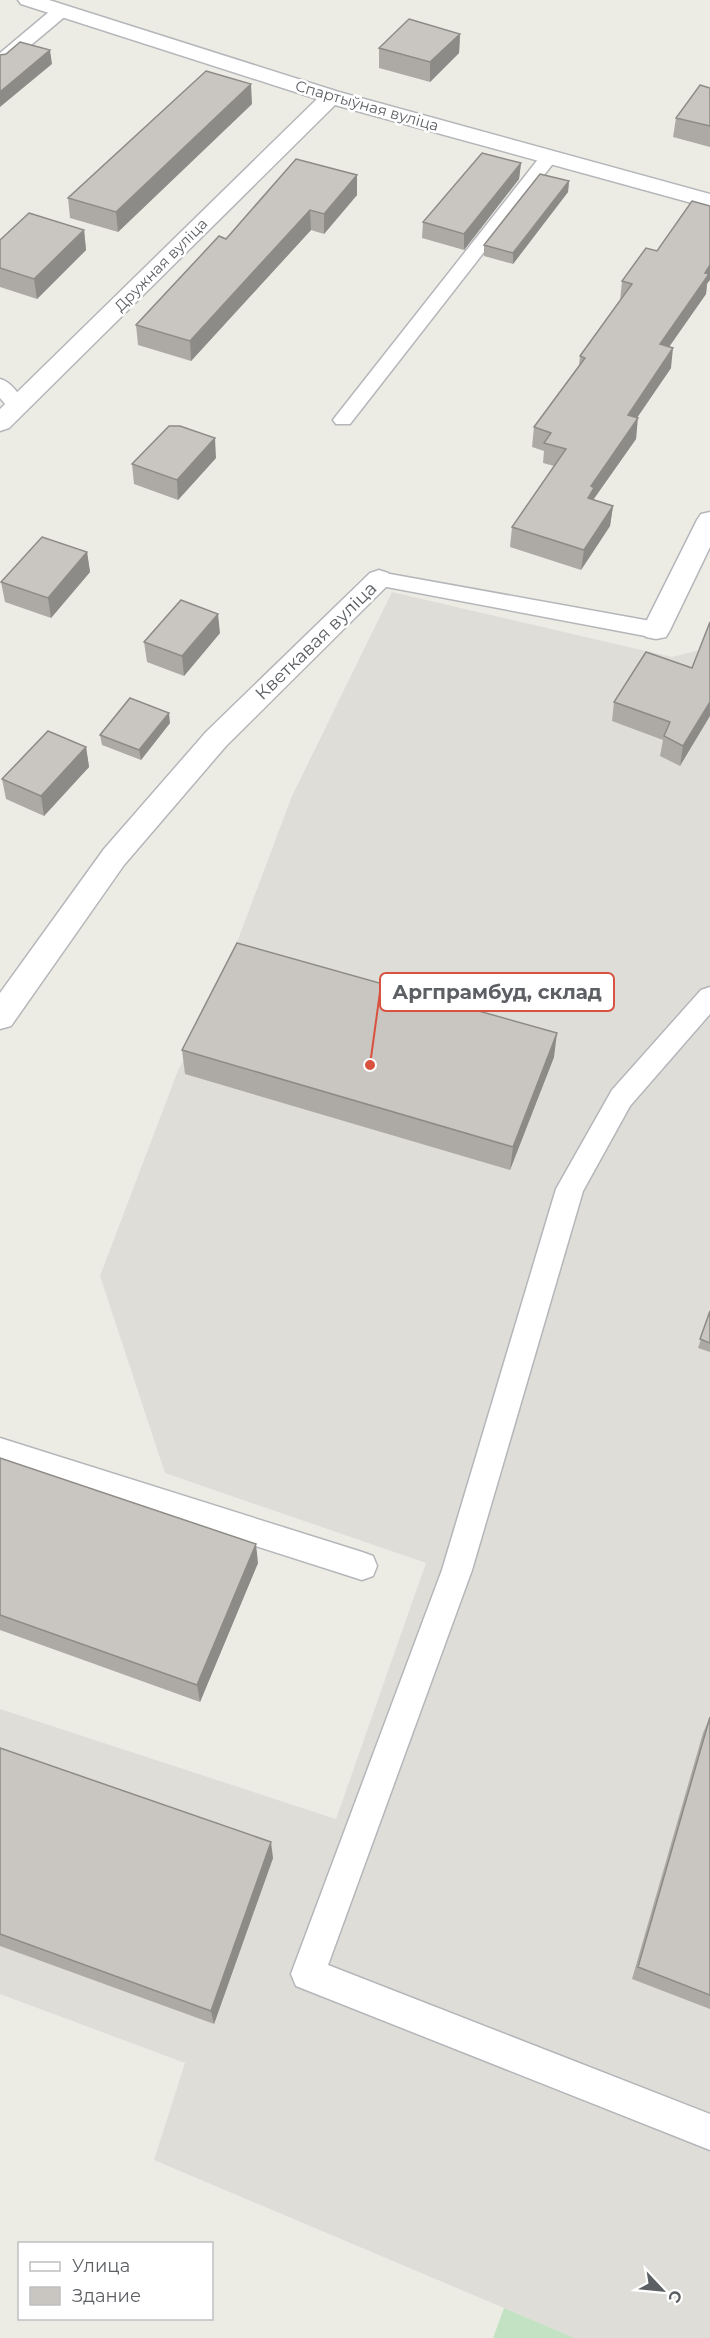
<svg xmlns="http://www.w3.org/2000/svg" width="710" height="2338" font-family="Montserrat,sans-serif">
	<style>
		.industrial { fill: #dfddd8 }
		.green { fill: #c3e2c4 }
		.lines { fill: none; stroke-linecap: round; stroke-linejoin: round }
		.lane-casing { stroke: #b4b6ba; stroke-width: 3 }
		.street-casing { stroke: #b4b6ba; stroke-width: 3 }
		.lane { fill: #fff; fill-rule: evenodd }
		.street { fill: #fff; fill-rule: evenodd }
		.wall { fill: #adaaa6 }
		.shaded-wall { fill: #8d8b87 }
		.building { fill: #c9c6c1; stroke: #8d8b87; stroke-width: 1.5 }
		.labels { text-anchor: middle; stroke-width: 5; stroke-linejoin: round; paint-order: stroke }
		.far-street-label { font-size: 15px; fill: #5c5f63; stroke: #fff }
		.street-label { font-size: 18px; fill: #5c5f63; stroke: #fff }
		.leader { fill: none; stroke: #d9523f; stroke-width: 2 }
		.callout-dot { fill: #d9523f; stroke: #fff; stroke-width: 2 }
		.callout { fill: #fff; stroke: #d9523f; stroke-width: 2 }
		.callout-label { font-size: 20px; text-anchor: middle; font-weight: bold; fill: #5c5f63 }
	</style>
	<rect width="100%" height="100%" fill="#edece4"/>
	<path class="industrial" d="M392,592L672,657L704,649L710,633V2338H575L154,2160L185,2063L0,1994V1709L336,1819L426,1563L165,1473L100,1276L177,1073L231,958L292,796Z"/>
	<path class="green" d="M504,2308L575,2338H493Z"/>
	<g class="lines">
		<g class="lane-casing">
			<path id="lane" d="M62,5L70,10L68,14L6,66L0,67V53L56,6Z
				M549,152L558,157L555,161L350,424H336L333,420L336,416L543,153Z
				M0,379C12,382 20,396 27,406L24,410H10L0,398Z
				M379,572L656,622L664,625L667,630L664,635L656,638L371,584L368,579L371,574Z
				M710,987V1014L630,1106L583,1191L472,1570L328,1965L710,2114V2150L296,1986L291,1974L442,1570L556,1189L612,1090L701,990Z
				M0,1438L362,1552L373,1556L377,1566L373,1576L362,1580L0,1464Z"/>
		</g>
		<g class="street-casing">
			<path id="street" d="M18,0H49L339,92L710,194V208L335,105L9,428L0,431V409L317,99L21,4Z
				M710,512V547L670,630L666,637L656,639L646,637L642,630L697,520L701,514Z
				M379,570L388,573L392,579L388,585L226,746L124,865L11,1026L0,1029V993L104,849L206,732L370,573Z"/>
		</g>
		<use href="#lane" class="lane"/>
		<use href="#street" class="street"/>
	</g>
	<path class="wall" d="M460,34L459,53L430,82L379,68V48Z
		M710,88V147L673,137L676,118Z
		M252,104L118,232L70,218L68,198Z
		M296,159L357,195L324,234L311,230L191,361L138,345L136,325L226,239Z
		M521,163L519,179L464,250L422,238L423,222Z
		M569,181L568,192L513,264L484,256V245Z
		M84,230L86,250L37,299L0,287V240Z
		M622,281L707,284L706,294L669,347L671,368L637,418L636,439L593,500L613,506L610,526L581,570L510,547L512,527L554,466L543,463L544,451L532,447L534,427L579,366L580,356L620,301Z
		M216,458L178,500L134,484L132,464Z
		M87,552L90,572L51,618L5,602L1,582Z
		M710,622L680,766L660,756L663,740L612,721L614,702L692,668Z
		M220,633L184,676L147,662L144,642Z
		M170,723L141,760L102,745L100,735Z
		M86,747L89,767L44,816L6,799L2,779Z
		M182,1050L554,1057L510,1170L185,1074Z
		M710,1311V1352L698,1348Z
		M0,1458L258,1563L200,1702L0,1630Z
		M710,1717V2009L632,1979L703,1733Z
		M0,1748L273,1858L214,2024L0,1946Z"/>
	<path class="shaded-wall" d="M460,34L459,53L430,82V62Z
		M50,50L52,64L0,107V92Z
		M251,84L252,104L118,232L116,212Z
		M521,163L519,179L464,250V234Z
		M357,175V195L324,234V214Z
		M569,181L568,192L513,264V253Z
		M310,210L311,230L191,361L190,341Z
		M84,230L86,250L37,299L34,279Z
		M710,265V280L707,284L706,294L657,364L660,344Z
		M673,348L671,368L625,435L628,415Z
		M638,418L636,439L593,500L588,498L591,486Z
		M215,438L216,458L178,500L177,480Z
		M613,506L610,526L581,570L584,550Z
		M87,552L90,572L51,618L48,598Z
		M218,614L220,633L184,676L182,656Z
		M710,702V716L680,766L683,746Z
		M169,713L170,723L141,760L139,750Z
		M86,747L89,767L44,816L41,796Z
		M557,1033L554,1057L510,1170L513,1147Z
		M256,1544L258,1563L200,1702L197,1685Z
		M271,1842L273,1858L214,2024L211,2011Z"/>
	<path class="building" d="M409,19L460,34L430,62L379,48Z
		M20,42L50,50L0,92V55L6,54Z
		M206,71L251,84L116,212L68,198Z
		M700,85L710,88V126L676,118Z
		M482,153L521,163L464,234L423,222Z
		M296,159L357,175L324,214L310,210L190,341L136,325L219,236L226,239Z
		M540,174L569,181L513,253L484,245Z
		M692,201L710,206V265L705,273L709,274L660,344L673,348L628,415L638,418L591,486L594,488L588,498L613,506L584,550L512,527L566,449L544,443L551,433L534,427L585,358L580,356L632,284L622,281L646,248L657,251Z
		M29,213L84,230L34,279L0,268V240Z
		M169,426H180L215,438L177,480L132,464Z
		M42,537L87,552L48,598L1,582Z
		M181,600L218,614L182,656L144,642Z
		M710,622V702L683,746L664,736L670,722L614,702L646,652L692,668Z
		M130,698L169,713L139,750L100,735Z
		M48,731L86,747L41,796L2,779Z
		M237,943L557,1033L513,1147L182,1050Z
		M710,1311V1343L700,1339Z
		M0,1458L256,1544L197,1685L0,1615Z
		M710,1717V1995L638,1967Z
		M0,1748L271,1842L211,2011L0,1934Z"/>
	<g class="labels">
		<g class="far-street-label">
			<text transform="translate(367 106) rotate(16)" y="5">Спартыўная вуліца</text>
			<text transform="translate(161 265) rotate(-45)" y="5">Дружная вуліца</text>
		</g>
		<g class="street-label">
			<text transform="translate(316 641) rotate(-44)" y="6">Кветкавая вуліца</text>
		</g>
	</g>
	<path class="leader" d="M370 1065L380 992"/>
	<circle class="callout-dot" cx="370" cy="1065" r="6"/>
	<rect class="callout" x="380" y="973" width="234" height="38" rx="6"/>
	<g class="callout-label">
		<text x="497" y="999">Аргпрамбуд, склад</text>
	</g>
	<rect x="18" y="2242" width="195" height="78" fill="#ffffff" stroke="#bebfc1" stroke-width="1.5"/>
	<rect x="30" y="2262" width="30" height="9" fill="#ffffff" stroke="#bebfc1" stroke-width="1.5"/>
	<text x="72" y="2272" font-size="18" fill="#5c5f63">Улица</text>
	<rect x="30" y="2287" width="30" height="18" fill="#c9c6c1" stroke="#bebfc1" stroke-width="1.5"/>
	<text x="72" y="2302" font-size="18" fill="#5c5f63">Здание</text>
	<g transform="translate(662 2290) rotate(116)" stroke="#ffffff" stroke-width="4.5" paint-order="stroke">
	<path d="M0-4.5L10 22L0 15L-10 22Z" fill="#5c5f63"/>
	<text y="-9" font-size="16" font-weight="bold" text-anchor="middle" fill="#5c5f63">С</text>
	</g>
</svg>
